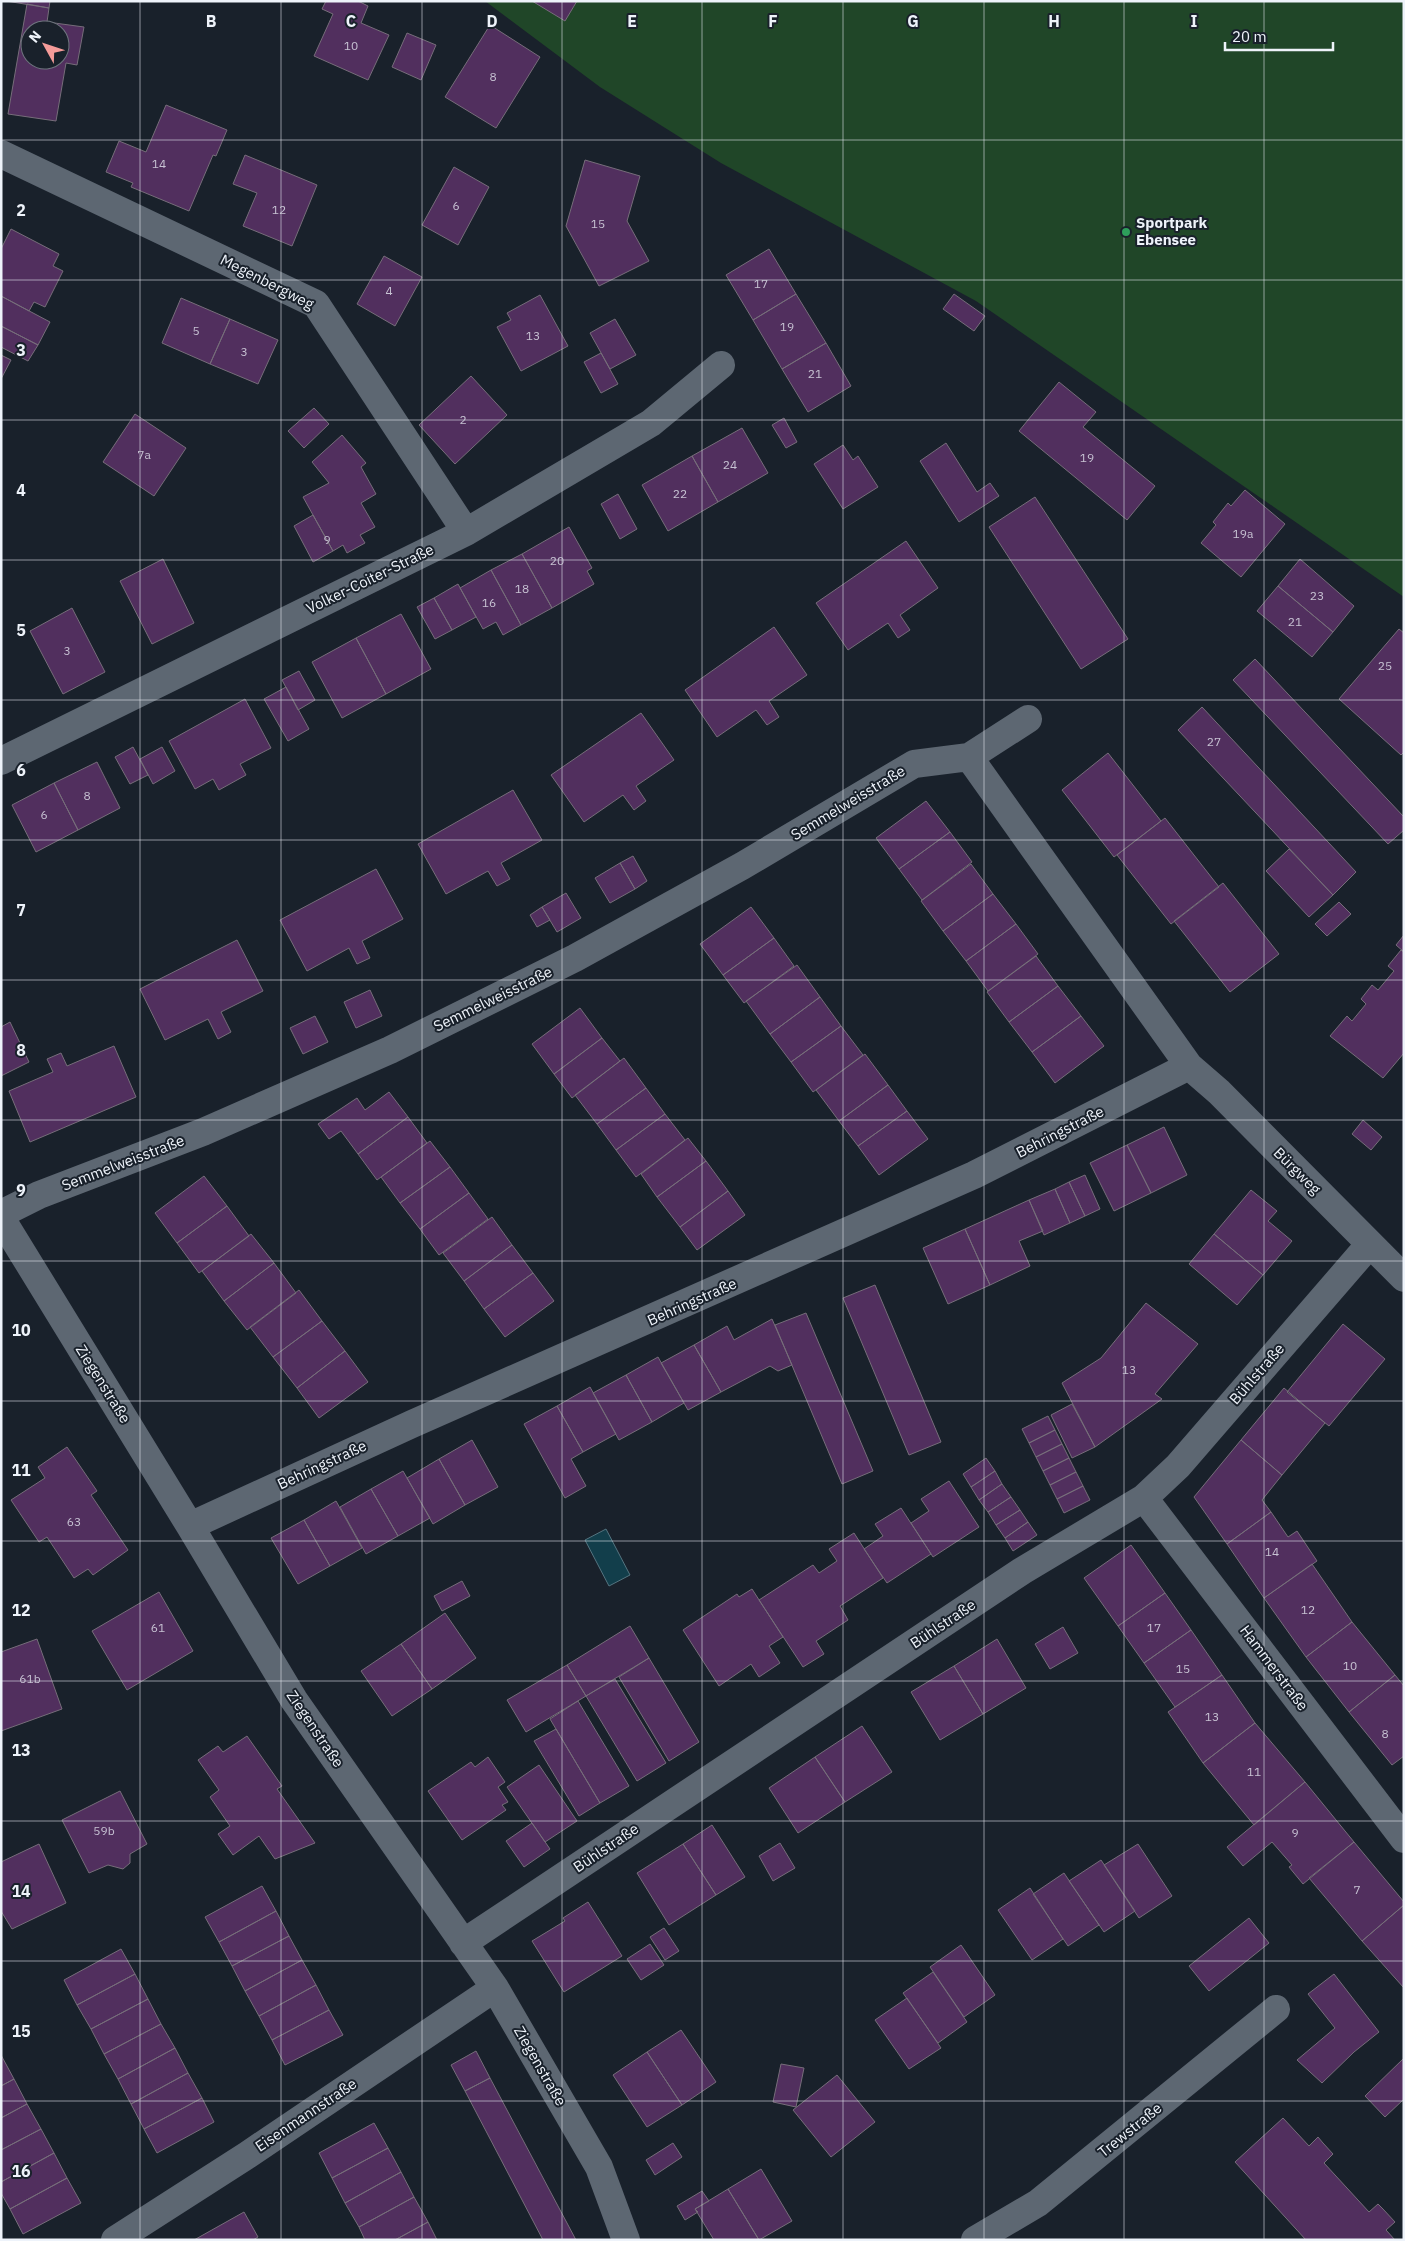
<svg xmlns="http://www.w3.org/2000/svg" width="1405" height="2241" font-family="'IBM Plex Sans',sans-serif">
	<style>
		.green { fill: #204628 }
		.water { fill: #123e4b; stroke: #547480 }
		.building { fill: #512f5e; stroke: #766d7a; fill-rule: evenodd }
		.lines { fill: none; stroke-linecap: round; stroke-linejoin: round }
		.minor { stroke: #5d6772; stroke-width: 28 }
		.grid { fill: none; stroke: #eef3fa; stroke-width: 1; stroke-opacity: 0.55 }
		.leisure-dot { fill: #2e9e5b; stroke: #19212b; stroke-width: 2 }
		.labels { text-anchor: middle; stroke-width: 4; stroke-linejoin: round; paint-order: stroke }
		.number-label { font-size: 12px; fill: #c7c2d3 }
		.poi-label { font-size: 15px; font-weight: bold; fill: #eef3fa; stroke: #19212b; text-anchor: start }
		.street-label { font-size: 15px; fill: #eef3fa; stroke: #19212b }
		.grid-label { font-size: 16px; text-anchor: middle; font-weight: bold; fill: #eef3fa; stroke: #19212b; stroke-width: 4; stroke-linejoin: round; paint-order: stroke }
	</style>
	<rect width="100%" height="100%" fill="#19212b"/>
	<path class="green" d="M485,1H1404V597L976,301L721,163L600,87Z"/>
	<path class="water" d="M606,1529L630,1575L609,1586L585,1540Z"/>
	<path class="building" d="M6,1H50L49,8Z
		M326,1H358L368,6L361,23L389,35L368,80L314,56L333,14L322,9Z
		M532,1H577L565,21Z
		M27,4L49,8L47,22L84,27L77,65L66,63L56,121L8,114ZM30,30H60V60H30Z
		M490,25L540,57L496,128L445,97Z
		M407,33L436,45L421,80L392,67Z
		M166,105L227,130L216,156L213,155L189,211L131,187L133,183L106,172L119,141L146,152Z
		M245,155L317,185L292,246L243,226L257,193L233,184Z
		M585,160L640,176L627,221L649,261L599,286L566,226Z
		M454,167L489,187L458,245L422,225Z
		M11,229L59,254L53,266L63,271L45,307L34,302L29,311L1,296V249Z
		M769,249L796,294L753,320L726,275Z
		M384,256L422,277L395,326L357,304Z
		M796,294L826,343L782,369L753,320Z
		M954,294L985,316L974,331L943,309Z
		M540,295L568,346L521,371L497,327L511,320L507,313Z
		M1,296L50,322L38,345L1,326Z
		M181,298L230,319L210,364L162,343Z
		M230,319L278,340L258,384L210,364Z
		M615,319L636,355L610,369L590,333Z
		M1,326L38,345L28,361L1,347Z
		M826,343L851,386L808,412L782,369Z
		M601,353L618,384L601,393L584,362Z
		M1,355L11,360L1,379Z
		M471,376L507,415L455,464L419,425Z
		M1059,382L1096,412L1083,427L1155,486L1127,520L1019,431Z
		M314,408L329,424L304,448L288,431Z
		M135,414L186,448L154,496L103,462Z
		M784,418L797,442L786,448L772,425Z
		M742,428L768,473L718,502L692,456Z
		M342,435L366,463L361,467L376,494L361,503L375,527L360,535L365,543L347,553L343,545L333,551L303,497L329,483L312,462Z
		M946,443L977,492L990,483L999,496L959,522L920,461Z
		M843,445L853,460L858,456L878,487L843,509L814,464Z
		M692,456L718,502L668,531L642,485Z
		M1245,490L1285,524L1241,577L1201,543L1216,525L1213,522L1228,503L1231,506Z
		M618,494L637,529L620,539L601,504Z
		M1035,497L1128,639L1081,669L989,527Z
		M313,515L333,551L313,562L294,526Z
		M569,527L592,568L587,571L594,584L552,608L522,554Z
		M906,541L938,588L900,615L910,630L898,638L888,623L848,650L816,603Z
		M522,554L552,608L521,625L491,570Z
		M163,559L194,623L152,644L120,581Z
		M1300,559L1354,606L1333,632L1278,586Z
		M491,570L521,625L503,635L496,622L483,629L460,588Z
		M458,584L476,617L452,630L434,598Z
		M1278,586L1333,632L1312,657L1257,611Z
		M434,598L452,630L435,639L417,607Z
		M72,608L105,672L63,694L30,631Z
		M401,614L431,669L386,694L356,638Z
		M774,627L807,675L769,701L779,717L767,725L756,710L717,737L685,690Z
		M1399,629L1404,633V752L1401,755L1339,699Z
		M356,638L386,694L342,718L312,662Z
		M1255,659L1404,817V830L1388,844L1233,680Z
		M299,671L315,700L298,710L282,680Z
		M286,687L309,729L288,741L264,699Z
		M245,699L271,748L240,764L246,775L219,790L213,779L195,789L169,741Z
		M1202,707L1356,872L1333,895L1178,730Z
		M641,713L674,760L636,786L646,801L634,810L623,795L584,822L551,775Z
		M133,747L148,775L130,784L115,757Z
		M162,747L175,771L153,784L140,759Z
		M1108,753L1161,821L1114,857L1062,790Z
		M97,762L120,808L78,830L54,783Z
		M54,783L78,830L36,852L12,805Z
		M513,790L542,840L501,863L510,879L497,886L488,871L446,894L418,844Z
		M926,801L950,832L899,869L876,838Z
		M1165,818L1219,887L1171,924L1117,855Z
		M950,832L972,862L922,900L899,869Z
		M1289,849L1333,895L1309,917L1266,871Z
		M633,856L647,881L635,889L620,863Z
		M620,863L635,889L610,903L595,878Z
		M971,864L993,894L943,931L921,901Z
		M376,869L403,919L362,941L370,958L357,964L349,948L307,971L280,920Z
		M1223,883L1279,954L1230,992L1174,921Z
		M566,893L581,918L557,932L542,907Z
		M993,894L1016,924L966,961L943,931Z
		M1339,902L1351,914L1327,936L1315,924Z
		M542,907L550,920L537,927L530,915Z
		M751,907L774,938L723,975L700,944Z
		M1016,924L1038,954L988,991L966,961Z
		M1404,935V952L1396,945Z
		M774,938L794,966L744,1003L723,975Z
		M237,940L263,991L221,1012L231,1032L218,1039L208,1019L165,1040L140,989Z
		M1401,950L1404,952V1053L1383,1078L1330,1036L1347,1016L1352,1021L1366,1004L1361,999L1372,985L1378,990L1394,971L1388,966Z
		M1036,956L1058,986L1009,1022L987,992Z
		M797,965L820,997L770,1034L746,1001Z
		M1058,986L1081,1016L1032,1052L1009,1022Z
		M370,990L382,1016L356,1028L344,1002Z
		M820,997L841,1026L791,1062L770,1034Z
		M580,1008L602,1038L554,1074L532,1044Z
		M315,1016L328,1042L303,1054L290,1028Z
		M1081,1016L1104,1046L1055,1083L1032,1052Z
		M10,1022L29,1062L1,1076V1027Z
		M841,1026L863,1055L813,1092L791,1062Z
		M602,1038L620,1061L572,1098L554,1074Z
		M114,1046L136,1097L30,1142L9,1091L53,1072L47,1059L61,1053L67,1066Z
		M865,1054L888,1085L839,1121L816,1090Z
		M624,1058L646,1088L597,1124L575,1095Z
		M888,1085L907,1111L858,1146L839,1121Z
		M646,1088L665,1114L616,1150L597,1124Z
		M389,1092L408,1117L358,1154L341,1131L329,1139L318,1124L357,1098L365,1110Z
		M907,1111L928,1139L879,1175L858,1146Z
		M665,1114L685,1140L636,1177L616,1150Z
		M408,1117L427,1143L377,1180L358,1154Z
		M1363,1120L1382,1137L1371,1150L1352,1134Z
		M1164,1127L1187,1175L1151,1193L1127,1145Z
		M688,1138L706,1161L657,1197L641,1174Z
		M430,1141L450,1167L400,1203L381,1177Z
		M1127,1145L1151,1193L1114,1211L1090,1163Z
		M706,1161L728,1191L680,1227L657,1197Z
		M450,1167L469,1193L420,1229L400,1203Z
		M1085,1175L1100,1209L1085,1216L1069,1182Z
		M204,1176L227,1206L177,1243L155,1213Z
		M1069,1182L1085,1216L1070,1223L1055,1189Z
		M1055,1189L1070,1223L1044,1235L1029,1200Z
		M1251,1190L1277,1211L1268,1221L1292,1241L1263,1275L1214,1234Z
		M728,1191L745,1215L697,1250L680,1227Z
		M469,1193L488,1219L439,1255L420,1229Z
		M1029,1200L1043,1231L1019,1241L1030,1266L990,1285L965,1229Z
		M227,1206L249,1236L199,1273L177,1243Z
		M492,1217L512,1245L464,1281L443,1253Z
		M965,1229L990,1285L948,1304L923,1248Z
		M251,1234L274,1263L224,1301L202,1271Z
		M1214,1234L1263,1275L1237,1305L1189,1264Z
		M512,1245L533,1273L484,1309L464,1281Z
		M274,1263L296,1293L247,1330L224,1301Z
		M533,1273L554,1301L505,1337L484,1309Z
		M875,1285L941,1442L909,1455L843,1298Z
		M299,1290L322,1321L273,1357L250,1327Z
		M1146,1303L1198,1344L1155,1394L1162,1399L1095,1447L1062,1383L1101,1358Z
		M806,1313L873,1471L842,1484L775,1325Z
		M772,1319L792,1365L778,1371L770,1366L721,1392L694,1345L727,1326L734,1340Z
		M322,1321L345,1351L297,1388L273,1357Z
		M1343,1324L1385,1359L1329,1426L1287,1392Z
		M694,1345L721,1392L688,1410L661,1363Z
		M345,1351L368,1382L319,1418L297,1388Z
		M658,1357L684,1403L652,1422L626,1375Z
		M626,1375L652,1422L619,1440L593,1393Z
		M590,1387L616,1434L583,1452L557,1406Z
		M1284,1388L1325,1423L1282,1475L1241,1440Z
		M1072,1404L1095,1447L1072,1458L1051,1415Z
		M557,1406L583,1452L571,1459L586,1486L565,1498L524,1424Z
		M1048,1416L1055,1430L1029,1443L1022,1429Z
		M1055,1430L1062,1444L1036,1457L1029,1443Z
		M472,1440L498,1487L465,1505L439,1459Z
		M1241,1440L1282,1475L1262,1500L1271,1512L1227,1544L1194,1497Z
		M1062,1444L1069,1458L1043,1471L1036,1457Z
		M67,1447L97,1491L91,1495L128,1550L93,1575L88,1569L74,1578L47,1537L39,1542L11,1500L45,1478L38,1467Z
		M986,1458L995,1471L971,1487L963,1474Z
		M1069,1458L1076,1472L1050,1485L1043,1471Z
		M439,1459L465,1505L433,1524L407,1478Z
		M403,1471L430,1518L398,1536L371,1489Z
		M995,1471L1002,1484L979,1500L971,1487Z
		M1076,1472L1083,1486L1057,1499L1050,1485Z
		M949,1481L979,1527L933,1557L911,1523L929,1511L921,1499Z
		M1002,1484L1011,1497L988,1512L979,1500Z
		M1083,1486L1090,1500L1064,1513L1057,1499Z
		M371,1489L398,1536L366,1554L340,1507Z
		M1011,1497L1020,1510L996,1525L988,1512Z
		M336,1501L362,1548L330,1566L304,1520Z
		M901,1508L931,1554L887,1583L864,1549L883,1536L875,1524Z
		M1020,1510L1028,1522L1005,1538L996,1525Z
		M1271,1512L1288,1537L1297,1531L1317,1561L1264,1598L1227,1544Z
		M304,1520L330,1566L298,1584L271,1538Z
		M1028,1522L1037,1535L1013,1551L1005,1538Z
		M854,1533L883,1578L840,1606L848,1620L816,1641L824,1654L803,1667L759,1600L813,1565L819,1573L837,1561L829,1549Z
		M1131,1545L1165,1593L1118,1626L1084,1578Z
		M1312,1564L1352,1622L1306,1657L1264,1598Z
		M462,1581L470,1596L442,1611L434,1596Z
		M752,1589L783,1637L769,1646L780,1663L759,1677L751,1664L719,1686L683,1630L737,1594L739,1597Z
		M159,1592L193,1651L127,1690L92,1631Z
		M1165,1593L1191,1630L1144,1663L1118,1626Z
		M445,1613L476,1658L432,1689L401,1644Z
		M1352,1622L1395,1675L1349,1712L1306,1657Z
		M630,1626L649,1658L586,1696L567,1665Z
		M1063,1627L1078,1653L1050,1669L1035,1644Z
		M1191,1630L1222,1675L1175,1707L1144,1663Z
		M37,1639L62,1709L1,1731V1652Z
		M997,1639L1026,1688L983,1714L954,1666Z
		M401,1644L432,1689L392,1716L361,1671Z
		M649,1658L699,1742L669,1761L619,1677Z
		M567,1665L586,1696L526,1732L507,1700Z
		M954,1666L983,1714L940,1740L911,1692Z
		M1222,1675L1255,1723L1203,1763L1168,1712Z
		M1395,1675L1404,1686V1756L1392,1765L1349,1712Z
		M615,1679L666,1763L637,1781L586,1696Z
		M578,1701L629,1786L600,1803L550,1719Z
		M1255,1723L1305,1782L1254,1825L1203,1763Z
		M862,1726L892,1772L845,1802L815,1757Z
		M556,1729L600,1803L579,1816L534,1741Z
		M247,1736L282,1786L277,1789L315,1843L275,1859L259,1836L233,1855L218,1834L230,1826L210,1797L219,1790L198,1760L218,1746L223,1752Z
		M488,1757L505,1782L498,1787L508,1802L502,1805L506,1810L462,1840L428,1791L471,1762L475,1767Z
		M815,1757L845,1802L798,1833L769,1788Z
		M539,1765L577,1821L545,1842L507,1787Z
		M1305,1782L1354,1842L1303,1884L1289,1867L1292,1865L1272,1842L1243,1866L1227,1847Z
		M120,1791L147,1844L130,1854V1863L123,1869L108,1865L89,1873L62,1820Z
		M532,1823L550,1849L524,1867L506,1841Z
		M712,1825L745,1877L716,1895L683,1844Z
		M1354,1842L1404,1902V1905L1362,1941L1309,1878Z
		M780,1843L795,1868L773,1881L759,1856Z
		M39,1844L66,1903L12,1929L1,1911V1862Z
		M683,1844L716,1895L669,1925L637,1873Z
		M1138,1844L1172,1896L1139,1918L1104,1865Z
		M1101,1860L1135,1911L1104,1932L1069,1881Z
		M1064,1873L1099,1925L1068,1946L1033,1894Z
		M262,1886L276,1911L219,1942L205,1917Z
		M1030,1888L1063,1939L1032,1960L998,1910Z
		M588,1902L622,1956L564,1992L532,1941L565,1921L563,1918Z
		M1404,1905V1988L1362,1941Z
		M276,1911L289,1936L232,1966L219,1942Z
		M1249,1918L1269,1943L1209,1991L1189,1966Z
		M664,1928L679,1951L665,1960L650,1937Z
		M289,1936L302,1960L245,1991L232,1966Z
		M650,1944L664,1965L641,1980L627,1959Z
		M961,1945L995,1995L964,2017L930,1967Z
		M121,1949L135,1974L77,2005L64,1980Z
		M302,1960L316,1985L259,2016L245,1991Z
		M933,1972L967,2022L938,2043L903,1993Z
		M135,1974L148,1999L91,2029L77,2005Z
		M1334,1974L1379,2032L1354,2052L1322,2083L1297,2060L1335,2028L1308,1994Z
		M316,1985L329,2010L272,2040L259,2016Z
		M907,1998L941,2048L909,2069L875,2020Z
		M148,1999L161,2024L104,2054L91,2029Z
		M329,2010L343,2035L285,2065L272,2040Z
		M161,2024L175,2048L118,2079L104,2054Z
		M681,2030L716,2082L682,2105L647,2052Z
		M175,2048L188,2073L131,2104L118,2079Z
		M476,2051L490,2078L465,2091L451,2065Z
		M647,2052L682,2105L647,2127L613,2075Z
		M1,2055L14,2079L1,2086Z
		M1404,2058V2099L1385,2117L1365,2096Z
		M781,2064L804,2068L796,2107L773,2102Z
		M188,2073L202,2098L144,2129L131,2104Z
		M837,2075L875,2122L831,2157L793,2110Z
		M490,2078L576,2240H543L465,2091Z
		M14,2079L27,2104L1,2118V2086Z
		M202,2098L214,2122L157,2153L144,2129Z
		M27,2104L41,2129L1,2150V2118Z
		M1283,2118L1309,2146L1318,2137L1323,2143L1333,2154L1324,2163L1369,2212L1378,2204L1383,2209L1395,2222L1386,2230L1395,2240H1306L1235,2162Z
		M374,2123L388,2148L332,2178L319,2153Z
		M41,2129L54,2153L1,2182V2150Z
		M673,2143L682,2157L655,2175L646,2160Z
		M388,2148L401,2172L345,2203L332,2178Z
		M54,2153L67,2178L10,2209L1,2193V2182Z
		M761,2169L792,2221L759,2240L728,2189Z
		M401,2172L414,2197L359,2227L345,2203Z
		M67,2178L81,2203L23,2234L10,2209Z
		M728,2189L759,2240H714L695,2209Z
		M702,2191L709,2201L695,2209L698,2212L685,2220L677,2206Z
		M414,2197L428,2222L395,2240H365L359,2227Z
		M244,2212L258,2237L253,2240H194Z
		M428,2222L437,2240H395Z"/>
	<g class="lines">
		<path class="minor" d="M1,154L316,304L466,532
			M969,757L1189,1066L1219,1092L1404,1278
			M1,761L466,532L651,423L721,365
			M1,1214L39,1195L203,1132L390,1050L575,958L742,866L914,764L969,757L1028,719
			M1,1218L190,1526L294,1700L495,1988L599,2167L626,2240
			M1144,1498L1404,1839
			M190,1526L412,1424L974,1175L1189,1066
			M463,1943L1022,1571L1144,1498L1178,1466L1370,1244
			M115,2240L246,2156L495,1988
			M975,2240L1038,2203L1276,2009"/>
	</g>
	<path class="grid" d="M140,1V2240M281,1V2240M422,1V2240M562,1V2240M702,1V2240M843,1V2240M984,1V2240M1124,1V2240M1264,1V2240M1,140H1404M1,280H1404M1,420H1404M1,560H1404M1,700H1404M1,840H1404M1,980H1404M1,1120H1404M1,1261H1404M1,1401H1404M1,1541H1404M1,1681H1404M1,1821H1404M1,1961H1404M1,2101H1404"/>
	<circle class="leisure-dot" cx="1126" cy="232" r="5"/>
	<g class="labels">
		<g class="number-label">
			<text x="351" y="50">10</text>
			<text x="493" y="81">8</text>
			<text x="159" y="168">14</text>
			<text x="456" y="210">6</text>
			<text x="279" y="214">12</text>
			<text x="598" y="228">15</text>
			<text x="761" y="288">17</text>
			<text x="389" y="295">4</text>
			<text x="787" y="331">19</text>
			<text x="196" y="335">5</text>
			<text x="533" y="340">13</text>
			<text x="244" y="356">3</text>
			<text x="815" y="378">21</text>
			<text x="463" y="424">2</text>
			<text x="144" y="459">7a</text>
			<text x="1087" y="462">19</text>
			<text x="730" y="469">24</text>
			<text x="680" y="498">22</text>
			<text x="1243" y="538">19a</text>
			<text x="327" y="544">9</text>
			<text x="557" y="565">20</text>
			<text x="522" y="593">18</text>
			<text x="1317" y="600">23</text>
			<text x="489" y="607">16</text>
			<text x="1295" y="626">21</text>
			<text x="67" y="655">3</text>
			<text x="1385" y="670">25</text>
			<text x="1214" y="746">27</text>
			<text x="87" y="800">8</text>
			<text x="44" y="819">6</text>
			<text x="1129" y="1374">13</text>
			<text x="74" y="1526">63</text>
			<text x="1272" y="1556">14</text>
			<text x="1308" y="1614">12</text>
			<text x="158" y="1632">61</text>
			<text x="1154" y="1632">17</text>
			<text x="1350" y="1670">10</text>
			<text x="1183" y="1673">15</text>
			<text x="30" y="1683">61b</text>
			<text x="1212" y="1721">13</text>
			<text x="1385" y="1738">8</text>
			<text x="1254" y="1776">11</text>
			<text x="104" y="1835">59b</text>
			<text x="1295" y="1837">9</text>
			<text x="1357" y="1894">7</text>
		</g>
		<g class="poi-label">
			<text x="1136" y="228">Sportpark<tspan x="1136" dy="17">Ebensee</tspan></text>
		</g>
		<g class="street-label">
			<text transform="translate(267 282) rotate(27)" y="5">Megenbergweg</text>
			<text transform="translate(370 579) rotate(-26)" y="5">Volker-Coiter-Straße</text>
			<text transform="translate(848 803) rotate(-31)" y="5">Semmelweisstraße</text>
			<text transform="translate(493 999) rotate(-26)" y="5">Semmelweisstraße</text>
			<text transform="translate(1060 1132) rotate(-27)" y="5">Behringstraße</text>
			<text transform="translate(123 1163) rotate(-21)" y="5">Semmelweisstraße</text>
			<text transform="translate(1297 1171) rotate(45)" y="5">Bürgweg</text>
			<text transform="translate(692 1302) rotate(-24)" y="5">Behringstraße</text>
			<text transform="translate(1257 1374) rotate(-49)" y="5">Bühlstraße</text>
			<text transform="translate(103 1384) rotate(58)" y="5">Ziegenstraße</text>
			<text transform="translate(322 1465) rotate(-25)" y="5">Behringstraße</text>
			<text transform="translate(943 1624) rotate(-34)" y="5">Bühlstraße</text>
			<text transform="translate(1274 1668) rotate(53)" y="5">Hammerstraße</text>
			<text transform="translate(315 1729) rotate(56)" y="5">Ziegenstraße</text>
			<text transform="translate(606 1848) rotate(-34)" y="5">Bühlstraße</text>
			<text transform="translate(540 2066) rotate(60)" y="5">Ziegenstraße</text>
			<text transform="translate(306 2115) rotate(-34)" y="5">Eisenmannstraße</text>
			<text transform="translate(1130 2130) rotate(-39)" y="5">Trewstraße</text>
		</g>
	</g>
	<g class="grid-label">
		<text x="211" y="27">B</text>
		<text x="351" y="27">C</text>
		<text x="492" y="27">D</text>
		<text x="632" y="27">E</text>
		<text x="773" y="27">F</text>
		<text x="913" y="27">G</text>
		<text x="1054" y="27">H</text>
		<text x="1194" y="27">I</text>
		<text x="21" y="216">2</text>
		<text x="21" y="356">3</text>
		<text x="21" y="496">4</text>
		<text x="21" y="636">5</text>
		<text x="21" y="776">6</text>
		<text x="21" y="916">7</text>
		<text x="21" y="1056">8</text>
		<text x="21" y="1196">9</text>
		<text x="21" y="1336">10</text>
		<text x="21" y="1476">11</text>
		<text x="21" y="1616">12</text>
		<text x="21" y="1756">13</text>
		<text x="21" y="1897">14</text>
		<text x="21" y="2037">15</text>
		<text x="21" y="2177">16</text>
	</g>
	<rect width="1405" height="2241" fill="none" stroke="#eef3fa" stroke-width="5"/>
	<g transform="translate(45 45) rotate(310)"><circle r="24" fill="#19212b" stroke="#6e757e"/>
	<path d="M0-4L9 19L0 12L-9 19Z" fill="#f59b99"/>
	<text y="-8" font-size="14" font-weight="bold" text-anchor="middle" fill="#eef3fa">N</text>
	</g>
	<path d="M1225 42v8h108v-8" fill="none" stroke="#eef3fa" stroke-width="2.5"/>
	<text x="1232" y="42" font-size="15" fill="#eef3fa" stroke="#19212b" stroke-width="4" paint-order="stroke">20 m</text>
</svg>
